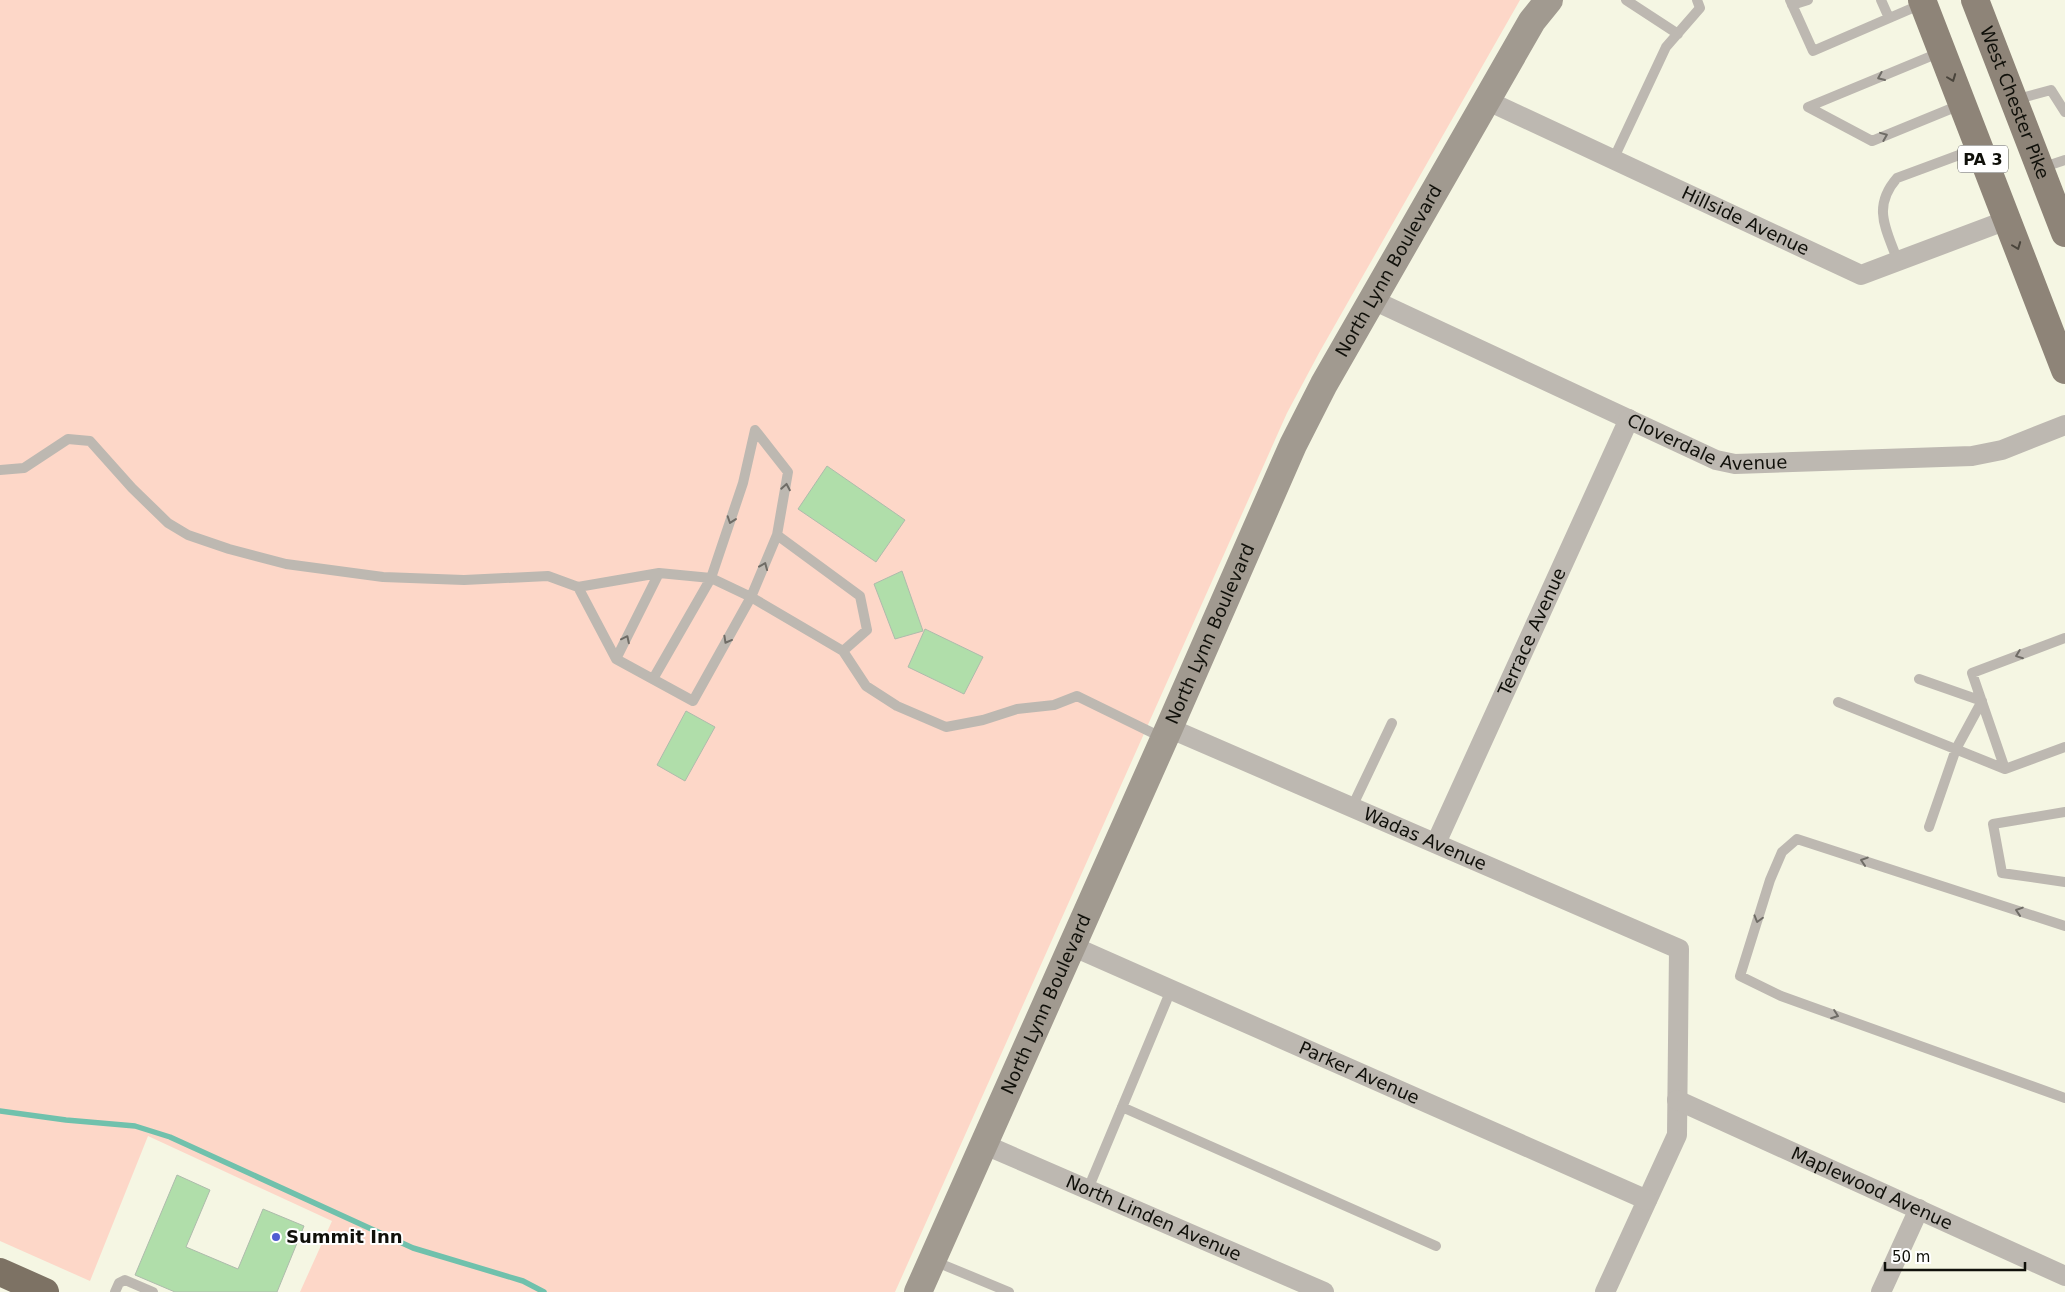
<svg xmlns="http://www.w3.org/2000/svg" width="2065" height="1292" font-family="'DejaVu Sans',sans-serif">
	<style>
		.green { fill: #fdd7c8 }
		.lines { fill: none; stroke-linecap: round; stroke-linejoin: round }
		.stream { stroke: #70c1ac; stroke-width: 5.5 }
		.building { fill: #b0deaa; stroke: #aebbac }
		.lane { stroke: #bdb8b1; stroke-width: 10 }
		.street { stroke: #bdb8b1; stroke-width: 20 }
		.secondary { stroke: #a19a90; stroke-width: 28 }
		.primary { stroke: #8e8478; stroke-width: 28 }
		.highway { stroke: #7d7264; stroke-width: 28 }
		.oneway { stroke: #6f6c66 }
		.oneway2 { stroke: #49443b }
		.poi-dot { fill: #4f5cd2; stroke: #fff; stroke-width: 2 }
		.labels { text-anchor: middle; stroke-width: 4; stroke-linejoin: round; paint-order: stroke }
		.shield { fill: #fff; stroke: #585854; stroke-width: 1 }
		.shield-label { font-size: 16px; font-weight: bold; fill: #10100a }
		.street-label { font-size: 18px; fill: #10100a; stroke: #fff }
		.poi-label { font-size: 18px; font-weight: bold; fill: #10100a; stroke: #fff; text-anchor: start }
	</style>
	<rect width="100%" height="100%" fill="#f5f6e3"/>
	<path class="green" d="M0,0H1520L1319,353L1287,413L895,1292H300L332,1221L148,1136L90,1281L0,1241Z"/>
	<g class="lines">
		<path class="stream" d="M0,1111L66,1120L135,1126L170,1137L413,1248L523,1281L544,1292"/>
	</g>
	<path class="building" d="M827,466L905,520L876,562L798,509Z
		M902,571L923,631L895,639L874,584Z
		M925,629L983,657L964,694L908,667Z
		M686,711L715,727L685,781L657,765Z
		M177,1175L210,1190L186,1247L238,1269L263,1209L304,1226L277,1292H175L135,1275Z"/>
	<g class="lines">
		<path class="lane" d="M1626,0L1678,34
			M1790,0L1813,51L1922,4
			M1881,0L1889,18
			M1792,5L1808,0
			M1941,52L1808,107L1872,141L1960,105
			M2014,100L2051,90L2065,112
			M1613,160L1666,47L1700,8L1697,0
			M2041,168L2065,160
			M1898,262C1887,230 1871,208 1897,178L1978,148
			M0,470L24,468L68,439L90,441L132,488L168,523L188,535L229,549L286,564L383,577L464,580L548,576L578,587
			M777,535L860,596L867,630L843,651
			M2065,638L1972,673L2005,769L2065,747
			M616,659L578,587L659,573
			M653,679L711,578L743,483L755,430L788,472L777,535L751,597L693,701L616,659L659,573L711,578L751,597L843,651L866,686L897,706L946,727L983,720L1017,709L1054,705L1077,696L1163,738
			M1919,679L1982,701L1956,749L1929,827
			M1838,702L2005,769
			M1352,807L1392,723
			M2065,812L1993,824L2002,873L2065,882
			M2065,926L1797,839L1782,852L1770,880L1740,976L1781,996L2065,1098
			M1122,1107L1436,1246
			M1088,1189L1171,990
			M934,1261L1009,1292
			M115,1292L119,1283L125,1280L153,1292"/>
		<g class="street">
			<path id="s1" d="M1488,101L1861,275L2007,220"/>
			<path id="s2" d="M1373,300L1716,460L1735,464L1972,456L2002,450L2065,425"/>
			<path id="s3" d="M1169,728L1679,949L1677,1135L1605,1292"/>
			<path id="s4" d="M1436,843L1629,419"/>
			<path id="s5" d="M1072,946L1647,1200"/>
			<path id="s6" d="M1677,1100L2065,1276"/>
			<path id="s7" d="M983,1144L1324,1292"/>
			<path d="M1881,1292L1919,1209"/>
		</g>
		<path class="secondary" id="s8" d="M918,1292L1169,728L1293,445L1324,384L1532,21L1549,0"/>
		<g class="primary">
			<path d="M1922,0L2065,370"/>
			<path id="s9" d="M1975,0L2065,233"/>
		</g>
		<path class="highway" d="M0,1272L45,1292"/>
	</g>
	<defs><path id="oneway-chevron" d="M-2-3.5L2.5 0L-2 3.5" fill="none" stroke-width="1.6" stroke-linecap="round" stroke-linejoin="round" transform="scale(1.25)"/></defs>
	<g class="oneway">
		<use href="#oneway-chevron" transform="translate(1881 77) rotate(157)"/>
		<use href="#oneway-chevron" transform="translate(1884 136) rotate(-22)"/>
		<use href="#oneway-chevron" transform="translate(786 487) rotate(-80)"/>
		<use href="#oneway-chevron" transform="translate(731 520) rotate(109)"/>
		<use href="#oneway-chevron" transform="translate(764 566) rotate(-67)"/>
		<use href="#oneway-chevron" transform="translate(626 639) rotate(-64)"/>
		<use href="#oneway-chevron" transform="translate(727 640) rotate(119)"/>
		<use href="#oneway-chevron" transform="translate(2019 655) rotate(159)"/>
		<use href="#oneway-chevron" transform="translate(1864 861) rotate(-162)"/>
		<use href="#oneway-chevron" transform="translate(2019 911) rotate(-162)"/>
		<use href="#oneway-chevron" transform="translate(1758 919) rotate(106)"/>
		<use href="#oneway-chevron" transform="translate(1835 1015) rotate(20)"/>
	</g>
	<g class="oneway2">
		<use href="#oneway-chevron" transform="translate(1952 78) rotate(69)"/>
		<use href="#oneway-chevron" transform="translate(2017 246) rotate(69)"/>
	</g>
	<circle class="poi-dot" cx="276" cy="1237" r="5"/>
	<g class="labels">
		<rect class="shield" x="1958" y="145.5" width="50" height="27" rx="4"/>
		<g class="shield-label">
			<text x="1983" y="165">PA 3</text>
		</g>
		<g class="street-label">
			<text dy="6" stroke="none"><textPath href="#s9" startOffset="110">West Chester Pike</textPath></text>
			<text dy="6" stroke="none"><textPath href="#s1" startOffset="284">Hillside Avenue</textPath></text>
			<text dy="6" stroke="none"><textPath href="#s8" startOffset="1125">North Lynn Boulevard</textPath></text>
			<text dy="6" stroke="none"><textPath href="#s2" startOffset="366">Cloverdale Avenue</textPath></text>
			<text dy="6" stroke="none"><textPath href="#s4" startOffset="232">Terrace Avenue</textPath></text>
			<text dy="6" stroke="none"><textPath href="#s8" startOffset="720">North Lynn Boulevard</textPath></text>
			<text dy="6" stroke="none"><textPath href="#s3" startOffset="279">Wadas Avenue</textPath></text>
			<text dy="6" stroke="none"><textPath href="#s8" startOffset="315">North Lynn Boulevard</textPath></text>
			<text dy="6" stroke="none"><textPath href="#s5" startOffset="314">Parker Avenue</textPath></text>
			<text dy="6" stroke="none"><textPath href="#s6" startOffset="214">Maplewood Avenue</textPath></text>
			<text dy="6" stroke="none"><textPath href="#s7" startOffset="186">North Linden Avenue</textPath></text>
		</g>
		<g class="poi-label">
			<text x="286" y="1243">Summit Inn</text>
		</g>
	</g>
	<path d="M1885 1262v8h140v-8" fill="none" stroke="#10100a" stroke-width="2.5"/>
	<text x="1892" y="1262" font-size="15" fill="#10100a" stroke="#ffffff" stroke-width="4" paint-order="stroke">50 m</text>
</svg>
